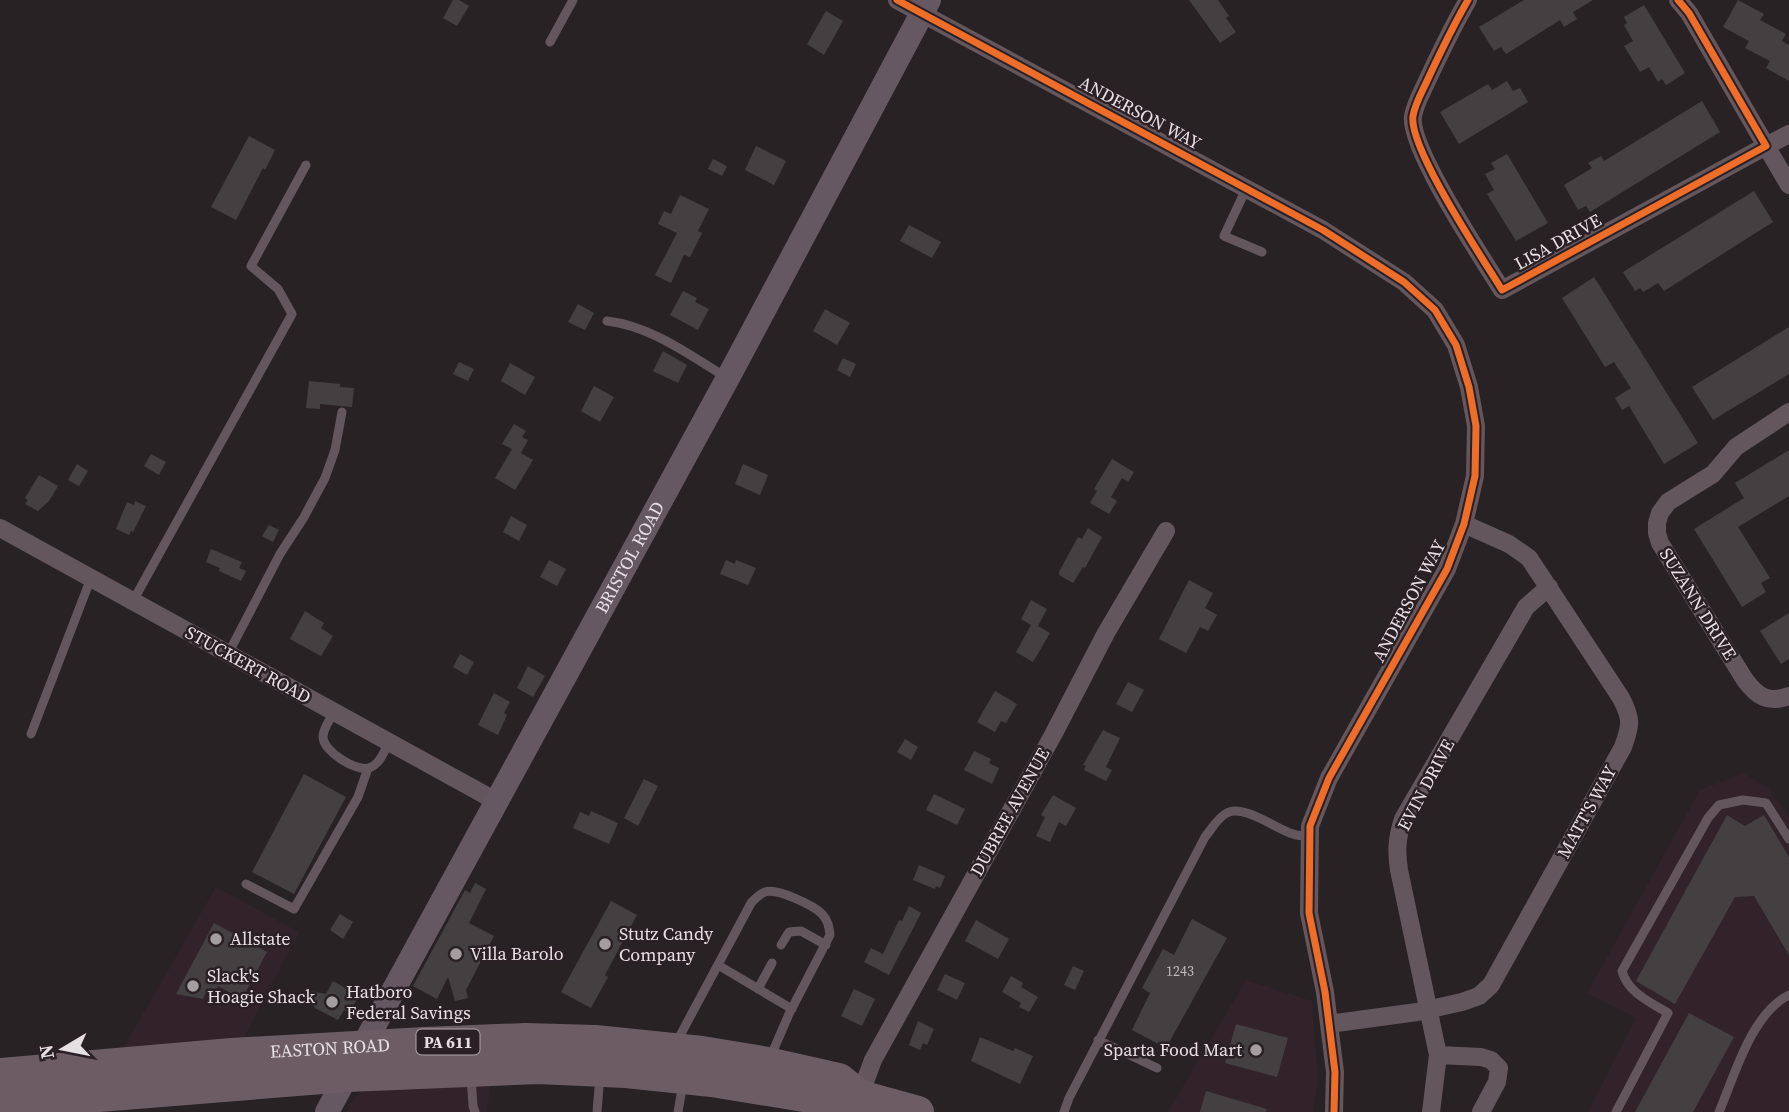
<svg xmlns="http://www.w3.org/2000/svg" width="1789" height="1112" font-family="'Source Serif 4',serif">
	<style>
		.built { fill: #32232a }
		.building { fill: #444042 }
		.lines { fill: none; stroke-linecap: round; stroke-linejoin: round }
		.lane { stroke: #63575d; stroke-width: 9 }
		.street { stroke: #63575d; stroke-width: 18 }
		.secondary { stroke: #665860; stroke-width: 24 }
		.highway { stroke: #6c5d65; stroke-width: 32 }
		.cycleway-casing { stroke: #2a2025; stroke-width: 11 }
		.cycleway { stroke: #ee6e29; stroke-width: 7 }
		.poi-dot { fill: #a49ea0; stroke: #2a2025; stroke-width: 2.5 }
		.labels { text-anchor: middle; stroke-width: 5; stroke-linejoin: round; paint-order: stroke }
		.number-label { font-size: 14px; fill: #beb8bb }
		.shield { fill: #2a2025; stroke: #aea6aa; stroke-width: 2 }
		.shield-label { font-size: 16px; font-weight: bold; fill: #e7e0e3 }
		.street-label { font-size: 18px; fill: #e7e0e3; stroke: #2a2025 }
		.poi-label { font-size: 18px; fill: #e7e0e3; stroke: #2a2025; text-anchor: start }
	</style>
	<rect width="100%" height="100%" fill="#282225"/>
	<path class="built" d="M1743,773L1767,787L1789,816V1112H1588L1636,1018L1587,993L1700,790Z
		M216,887L299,932L241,1043L121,1052Z
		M1246,980L1312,1001L1318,1077L1313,1112H1168Z
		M491,1081L487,1112H346L354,1098L368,1086Z"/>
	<path class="building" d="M453,0H459L469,6L457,26L443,18Z
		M1189,0H1218L1229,16L1226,18L1236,32L1220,43Z
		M1524,0H1593L1573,12L1577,19L1564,27L1560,20L1506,54L1501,47L1494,51L1479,27Z
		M1738,0L1764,14L1760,20L1786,34L1782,41L1789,45V81L1766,68L1770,61L1745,48L1749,41L1723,27Z
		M1644,5L1685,73L1666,85L1662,79L1658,82L1649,67L1640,72L1624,46L1633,41L1624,25L1627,23L1624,17Z
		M826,11L843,21L824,55L807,44Z
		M1507,81L1513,91L1520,88L1528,102L1459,144L1440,112L1488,84L1492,90Z
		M1702,101L1720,132L1590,212L1586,206L1578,210L1564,185L1592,168L1588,163L1601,156L1604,161Z
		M249,136L275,150L265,170L263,168L236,220L211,207Z
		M756,146L786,161L774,185L745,170Z
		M1507,154L1548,223L1516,241L1487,194L1494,190L1485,174L1495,169L1491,163Z
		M713,159L727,166L722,176L708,169Z
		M1754,191L1773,222L1664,291L1658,283L1643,292L1640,288L1635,291L1623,272Z
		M680,195L709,209L698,231L702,233L690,257L684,255L671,283L655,275L677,233L658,224L664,211L671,214Z
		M909,225L941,242L932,258L900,241Z
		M1594,277L1698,443L1664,464L1629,406L1622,410L1615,398L1631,388L1614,362L1605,367L1562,298Z
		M683,291L697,298L695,302L709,309L698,330L670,315Z
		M578,304L594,313L585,330L568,322Z
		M825,309L850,323L837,345L813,331Z
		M1789,327V374L1713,420L1692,387Z
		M663,351L687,365L678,383L653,371Z
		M843,358L856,364L850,377L837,370Z
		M459,362L474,369L468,381L453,374Z
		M510,363L535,377L525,395L501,381Z
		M309,381L340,384V387L354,388L352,407L320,404V409L306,408Z
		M594,386L614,397L600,422L581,411Z
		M514,424L526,431L522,437L528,440L521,453L533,460L515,490L495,478L512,449L502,444Z
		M1789,450V496L1738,527L1770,578L1761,583L1766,592L1742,607L1694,529L1744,498L1735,483Z
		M151,454L166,462L159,475L144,466Z
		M1112,459L1134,472L1128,482L1122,478L1111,497L1117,501L1109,514L1090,503L1097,491L1094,489Z
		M77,464L88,471L79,486L68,480Z
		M743,464L768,475L760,495L735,484Z
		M39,475L58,486L49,501L38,511L25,504L28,500L25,498Z
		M135,501L146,506L133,532L131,531L129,535L116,529L127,502L134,505Z
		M511,516L527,525L519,541L503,532Z
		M269,525L279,530L273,542L262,536Z
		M1088,528L1102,537L1085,568L1083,567L1073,583L1059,575V572L1078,537L1082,539Z
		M211,549L242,562L239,568L246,571L241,581L219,571L220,568L206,562Z
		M549,560L566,569L557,586L540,577Z
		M726,560L735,564L736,560L756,568L748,585L720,574Z
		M1189,580L1213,593L1205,608L1217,615L1208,631L1200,627L1186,653L1159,639Z
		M1031,600L1047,609L1038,626L1050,633L1033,662L1016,652L1031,625L1021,619Z
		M305,611L324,623L321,628L333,636L321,656L290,639Z
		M1789,613V659L1781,664L1760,631Z
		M460,654L474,662L467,675L453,667Z
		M528,666L545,676L533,697L517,688Z
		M1128,682L1144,690L1132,712L1116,704Z
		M995,691L1017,704L1006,723L1001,721L995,732L977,722Z
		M494,693L510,702L504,713L507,715L498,735L478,725Z
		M1103,730L1120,738L1106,767L1112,770L1106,781L1084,770L1086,766L1083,765Z
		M905,739L918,747L911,760L897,752Z
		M974,751L991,759L989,763L999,768L992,784L964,770Z
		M304,774L346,797L294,894L252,872Z
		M644,779L658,786L638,826L624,818Z
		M934,794L965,809L957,825L926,810Z
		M1053,795L1076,808L1066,826L1059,822L1050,842L1036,836L1045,817L1041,815Z
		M591,811L618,823L609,844L573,828L580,812L589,816Z
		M1727,815L1745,826L1764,815L1789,857V955L1754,896L1735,897L1675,1004L1636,981Z
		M919,865L945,876L940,888L936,886L935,889L913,880Z
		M475,883L486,889L469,923L494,936L466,990L468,998L455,1001L448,977L437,999L413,986L465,890L470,893Z
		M611,901L637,915L605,975L608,977L591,1008L561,992Z
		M909,906L921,913L889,975L864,962L871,948L883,954L899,920L902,921Z
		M340,914L353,922L343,939L330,930Z
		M1192,919L1227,938L1166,1048L1132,1030L1150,993L1142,988L1163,949L1174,955Z
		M976,920L1009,939L998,959L965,941Z
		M214,923L267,952L242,999L218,986L215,993L206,992L203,999L176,994Z
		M1073,966L1084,971L1075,990L1064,985Z
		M945,974L965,983L957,1000L937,990Z
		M1011,976L1023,983L1021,987L1038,997L1029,1012L1019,1007L1021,1003L1002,992Z
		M333,981L359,996L349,1013L344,1010L338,1020L315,1008L307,999L311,991L326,994Z
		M854,989L875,999L862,1026L841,1016Z
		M1689,1013L1734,1037L1693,1112H1635Z
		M918,1021L934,1029L927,1045L923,1043L920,1050L909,1045Z
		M1236,1024L1288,1038L1277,1077L1225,1063Z
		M980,1037L1013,1051L1015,1048L1033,1056L1020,1084L971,1061Z
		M1206,1091L1267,1109L1266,1112H1200Z"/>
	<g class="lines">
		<path class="lane" d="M550,42L573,0
			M1246,189L1224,236L1262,252
			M607,321C651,326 689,355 726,377
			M133,601L292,314L278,289L251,266L306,165
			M228,654L280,554L304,517L325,478L335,450L342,412
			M334,712C330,720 323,728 323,737C323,751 356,772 369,768C380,764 384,752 389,742
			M31,734L91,578
			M246,884L294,909L358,797L368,768
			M781,945L789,932L801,931L826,945
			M718,965L792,1009
			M758,989L772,963
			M1098,1040L1157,1068
			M676,1043L751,903C755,899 759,894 765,892C777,888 813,905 822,914C828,920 829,927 830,935L789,1014L770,1058
			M471,1076L473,1106L475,1112
			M597,1112L600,1075
			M678,1112L683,1083
			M1064,1112L1069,1098L1205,837C1211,830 1218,817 1227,813C1244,804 1276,829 1293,834C1298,836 1304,836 1309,836
			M1616,1112L1668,1013C1650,1002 1628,993 1622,971L1708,818L1719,805L1743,800L1766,803L1789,839
			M1719,1112C1735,1075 1751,1014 1789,995"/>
		<path class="street" d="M897,0L1323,230L1404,282L1435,310L1456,345L1469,387L1476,426L1475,476L1464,524L1447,569L1329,778L1310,826L1309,913L1325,992L1335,1072L1334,1112
			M1468,0C1453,26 1440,53 1427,81C1422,92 1415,104 1413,116C1408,147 1483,259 1502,290L1766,146L1689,13L1678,0
			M1789,134L1766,146L1789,185
			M1789,412L1736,447L1713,474L1668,502L1660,513L1657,523V533L1660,543L1745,680C1757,696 1768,704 1789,696
			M0,528L496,801
			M1329,1024L1417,1012L1462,1002L1479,996L1491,985L1623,747C1631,725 1632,719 1621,698L1529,558L1509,544L1464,524
			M1438,1055L1481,1057L1491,1060L1499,1068L1497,1082L1481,1112
			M857,1103L873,1060L1053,735L1106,633L1166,531
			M1431,1112L1438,1055L1399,870C1396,851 1397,837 1403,819L1526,607L1549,587"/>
		<path class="secondary" id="s1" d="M327,1112L730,374L929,0"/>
		<g class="highway">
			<path id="s2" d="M0,1074L232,1054L425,1043L525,1039L595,1041L702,1052L768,1063L839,1079L860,1096L918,1112"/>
			<path d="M0,1104L347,1076L538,1068L626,1072L712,1081L835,1101L860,1096"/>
		</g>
		<g class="cycleway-casing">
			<path id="cycleway" d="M897,0L1323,230L1404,282L1435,310L1456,345L1469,387L1476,426L1475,476L1464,524L1447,569L1329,778L1310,826L1309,913L1325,992L1335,1072L1334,1112
				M1468,0C1453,26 1440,53 1427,81C1422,92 1415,104 1413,116C1408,147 1483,259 1502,290L1766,146L1689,13L1678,0"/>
		</g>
		<use href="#cycleway" class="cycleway"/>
	</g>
	<g class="poi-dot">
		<circle cx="216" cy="939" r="7"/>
		<circle cx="605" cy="944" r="7"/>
		<circle cx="456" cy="954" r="7"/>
		<circle cx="193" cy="986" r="7"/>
		<circle cx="332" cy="1002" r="7"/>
		<circle cx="1256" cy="1050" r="7"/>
	</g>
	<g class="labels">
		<g class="number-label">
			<text x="1180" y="976">1243</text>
		</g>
		<rect class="shield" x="416.5" y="1029.5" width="63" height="25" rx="5"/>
		<g class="shield-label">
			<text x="448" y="1048">PA 611</text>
		</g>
		<g class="street-label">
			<text transform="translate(1140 113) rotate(28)" y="6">ANDERSON WAY</text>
			<text transform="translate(1558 242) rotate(-29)" y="6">LISA DRIVE</text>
			<text dy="6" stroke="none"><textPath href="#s1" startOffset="632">BRISTOL ROAD</textPath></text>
			<text transform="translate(1409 601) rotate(-62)" y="6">ANDERSON WAY</text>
			<text transform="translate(1698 604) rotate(58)" y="6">SUZANN DRIVE</text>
			<text transform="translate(248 665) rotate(29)" y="6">STUCKERT ROAD</text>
			<text transform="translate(1426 785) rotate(-62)" y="6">EVIN DRIVE</text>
			<text transform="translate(1010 812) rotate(-61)" y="6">DUBREE AVENUE</text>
			<text transform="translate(1587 812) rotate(-61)" y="6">MATT'S WAY</text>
			<text dy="6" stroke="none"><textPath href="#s2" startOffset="331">EASTON ROAD</textPath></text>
		</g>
		<g class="poi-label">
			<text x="619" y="940">Stutz Candy<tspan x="619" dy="21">Company</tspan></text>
			<text x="230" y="945">Allstate</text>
			<text x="470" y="960">Villa Barolo</text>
			<text x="207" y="982">Slack's<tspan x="207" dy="21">Hoagie Shack</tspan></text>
			<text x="346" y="998">Hatboro<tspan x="346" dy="21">Federal Savings</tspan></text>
			<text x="1242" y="1056" text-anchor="end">Sparta Food Mart</text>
		</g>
	</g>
	<g transform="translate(63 1049) rotate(260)" stroke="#2a2025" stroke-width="5" paint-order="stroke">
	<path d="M0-5L12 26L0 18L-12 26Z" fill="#e7e0e3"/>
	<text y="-10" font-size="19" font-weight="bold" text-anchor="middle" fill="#e7e0e3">N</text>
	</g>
</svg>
